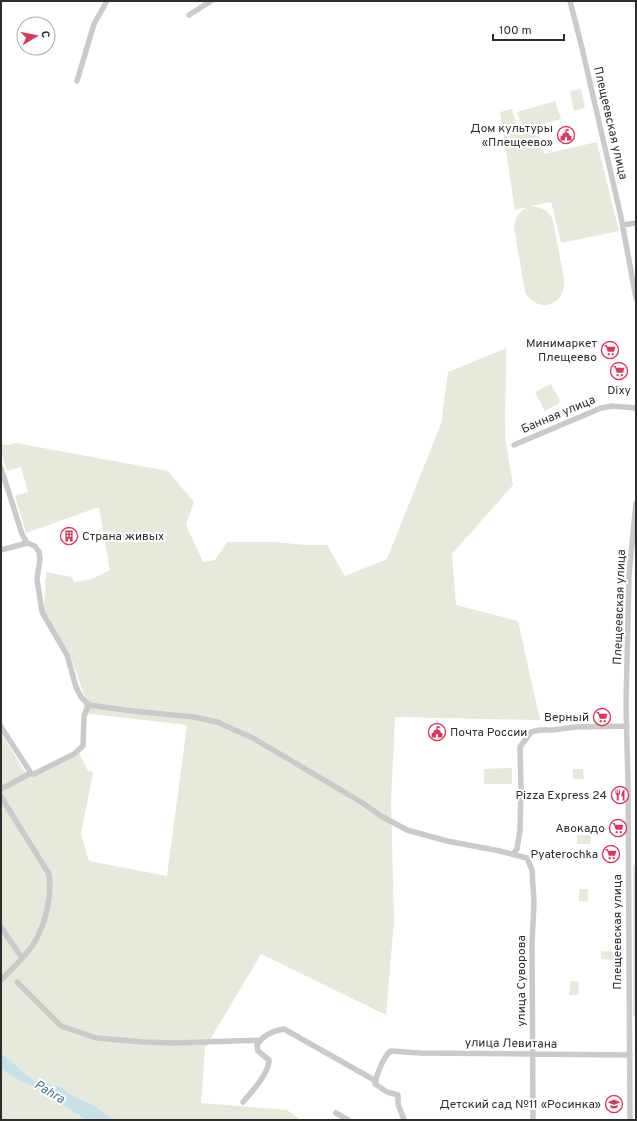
<svg xmlns="http://www.w3.org/2000/svg" width="637" height="1121" font-family="Overpass,sans-serif">
	<style>
		.green { fill: #e5eadb }
		.water { fill: #c8e1e9 }
		.lines { fill: none; stroke-linecap: round; stroke-linejoin: round }
		.minor { stroke: #cacaca; stroke-width: 5.5 }
		.labels { text-anchor: middle; stroke-width: 4; stroke-linejoin: round; paint-order: stroke }
		.street-label { font-size: 12px; fill: #2d2d2d; stroke: #fff }
		.poi-label { font-size: 12px; fill: #2d2d2d; stroke: #fff; text-anchor: end }
		.water-label { font-size: 13px; font-style: italic; fill: #40788b; stroke: #fff }
	</style>
	<rect width="100%" height="100%" fill="#fff"/>
	<path class="green" d="M581,89L585,108L574,111L570,91Z
		M555,101L561,119L523,130L517,112Z
		M512,109L519,135L538,131L544,154L597,142L619,231L561,243L551,202L530,206C540,207 548,209 553,220L564,279C566,306 538,315 525,292L514,227C515,217 519,212 527,207L515,210L500,112Z
		M506,348L505,437L513,485L452,554L456,605L518,621L540,720L395,717L391,802L394,921L386,1015L261,954L205,1048L201,1103L287,1110L301,1120H115L93,1105L75,1097L61,1087L33,1080L1,1053V733L27,775L32,777L79,753L88,771L93,772L81,834L89,861L167,876L187,725L83,713L84,695L73,663L44,610L46,572L72,577L74,582L92,579L110,570L99,507L26,533L15,496L28,492L21,467L7,471L1,451V445H9L16,443L168,471L194,502L186,525L203,562L215,560L227,542H273L306,545H327L345,576L387,559L441,424L448,372Z
		M551,384L560,400L558,404L545,411L535,392Z
		M512,768V784H484V769Z
		M573,769H583L584,779H573Z
		M577,835H591L590,844H577Z
		M633,865L636,866V1015L633,1016Z
		M579,889H588V902L579,901Z
		M601,951L617,952L616,960L601,959Z
		M570,981L579,982L578,995H569Z
		M1,1069L15,1078L45,1093L86,1120H1Z"/>
	<path class="water" d="M1,1053L33,1080L61,1087L75,1097L93,1105L115,1120H86L45,1093L15,1078L1,1069Z"/>
	<g class="lines">
		<path class="minor" d="M570,1L582,48L621,217L636,298
			M189,15L211,1
			M77,81L94,24L107,1
			M623,225L636,223
			M514,445L601,408L612,406L636,408
			M1,468L22,534L27,543
			M27,543L35,546L39,552L40,559L37,579L42,612L67,655L76,687L81,697L89,705
			M1,550L27,543
			M89,705L132,711L194,717L217,722L253,738L361,802L381,816L407,830L447,841L500,851L527,858L532,870L534,902L532,944L533,1120
			M1,727L31,773
			M1,789L29,774H34L74,754L83,746L84,716L89,705
			M1,797L49,874C52,896 46,923 34,943C27,955 11,970 1,980
			M513,854L517,849L520,830L521,790L520,747L531,732L540,730H553L575,727L627,726
			M1,927L22,958
			M17,982L61,1026L96,1038L144,1042L175,1043L260,1040
			M243,1102C252,1092 269,1073 269,1060L258,1051L257,1045C263,1035 272,1031 284,1029L376,1081
			M336,1113L348,1120
			M404,1120L398,1104V1095L387,1092L375,1084C376,1076 384,1055 391,1051L420,1053L630,1055
			M630,1120L628,782L626,705L629,575L636,503"/>
	</g>
	<defs>
		<g id="civic-ring" transform="scale(0.9)"><circle r="9.5" fill="#fff" stroke="#dc375a" stroke-width="1.5"/><path d="M-.6-6.5H3V-4.5H.6V-3L4-1V1h2V6H-6V1h2V-1L-.6-3ZM-1.2 2.5V6h2.4V2.5Z" fill="#dc375a"/></g>
		<g id="supermarket-ring" transform="scale(0.9)"><circle r="9.5" fill="#fff" stroke="#dc375a" stroke-width="1.5"/><path d="M-6-5.5h2.5l.6 2H6L4.5 2H-2.5L-4.4-4H-6ZM-1.5 3.2a1.3 1.3 0 1 0 .1 0ZM3 3.2a1.3 1.3 0 1 0 .1 0Z" fill="#dc375a"/></g>
		<g id="building-ring" transform="scale(0.9)"><circle r="9.5" fill="#fff" stroke="#dc375a" stroke-width="1.5"/><path d="M-4-6H4V6H1V3H-1V6H-4ZM-2.5-4.3h1.7v1.8h-1.7ZM.8-4.3h1.7v1.8H.8ZM-2.5-1h1.7V.8h-1.7ZM.8-1h1.7V.8H.8Z" fill="#dc375a"/></g>
		<g id="restaurant-ring" transform="scale(0.9)"><circle r="9.5" fill="#fff" stroke="#dc375a" stroke-width="1.5"/><path d="M-5-6h1v4h1v-4h1v4h1v-4h1v5L-1.5 .5V6h-2V.5L-5-1ZM5-6V6H3V1.5H1.5Q1.5-4 5-6Z" fill="#dc375a"/></g>
		<g id="school-ring" transform="scale(0.9)"><circle r="9.5" fill="#fff" stroke="#dc375a" stroke-width="1.5"/><path d="M0-5L7-2L0 1L-7-2ZM-4 1L0 2.5L4 1V4Q0 6-4 4Z" fill="#dc375a"/></g>
	</defs>
	<g fill-rule="evenodd">
		<use href="#civic-ring" x="566" y="135"/>
		<use href="#supermarket-ring" x="610" y="350"/>
		<use href="#supermarket-ring" x="619" y="371"/>
		<use href="#building-ring" x="69" y="536"/>
		<use href="#supermarket-ring" x="602" y="717"/>
		<use href="#civic-ring" x="437" y="732"/>
		<use href="#restaurant-ring" x="620" y="795"/>
		<use href="#supermarket-ring" x="618" y="828"/>
		<use href="#supermarket-ring" x="611" y="854"/>
		<use href="#school-ring" x="614" y="1104"/>
	</g>
	<g class="labels">
		<g class="street-label">
			<text transform="translate(611 123) rotate(77)" y="4">Плещеевская улица</text>
			<text transform="translate(558 414) rotate(-23)" y="4">Банная улица</text>
			<text transform="translate(619 607) rotate(-88)" y="4">Плещеевская улица</text>
			<text transform="translate(617 932) rotate(-90)" y="4">Плещеевская улица</text>
			<text transform="translate(521 981) rotate(-90)" y="4">улица Суворова</text>
			<text transform="translate(511 1043) rotate(1)" y="4">улица Левитана</text>
		</g>
		<g class="poi-label">
			<text x="553" y="132">Дом культуры<tspan x="553" dy="14">«Плещеево»</tspan></text>
			<text x="597" y="347">Минимаркет<tspan x="597" dy="14">Плещеево</tspan></text>
			<text x="619" y="394" text-anchor="middle">Dixy</text>
			<text x="82" y="540" text-anchor="start">Страна живых</text>
			<text x="589" y="721">Верный</text>
			<text x="450" y="736" text-anchor="start">Почта России</text>
			<text x="607" y="799">Pizza Express 24</text>
			<text x="605" y="832">Авокадо</text>
			<text x="598" y="858">Pyaterochka</text>
			<text x="601" y="1108">Детский сад №11 «Росинка»</text>
		</g>
		<g class="water-label">
			<text transform="translate(50 1091) rotate(31)" y="5">Pahra</text>
		</g>
	</g>
	<rect width="637" height="1121" fill="none" stroke="#2d2d2d" stroke-width="4"/>
	<g transform="translate(36 36) rotate(80)"><circle r="19" fill="#ffffff" stroke="#ababab"/>
	<path d="M0-3L7 15L0 10L-7 15Z" fill="#dc375a"/>
	<text y="-6" font-size="11" font-weight="bold" text-anchor="middle" fill="#2d2d2d">С</text>
	</g>
	<path d="M493 34v6h71v-6" fill="none" stroke="#2d2d2d" stroke-width="2"/>
	<text x="499" y="34" font-size="12" fill="#2d2d2d" stroke="#ffffff" stroke-width="3" paint-order="stroke">100 m</text>
</svg>
